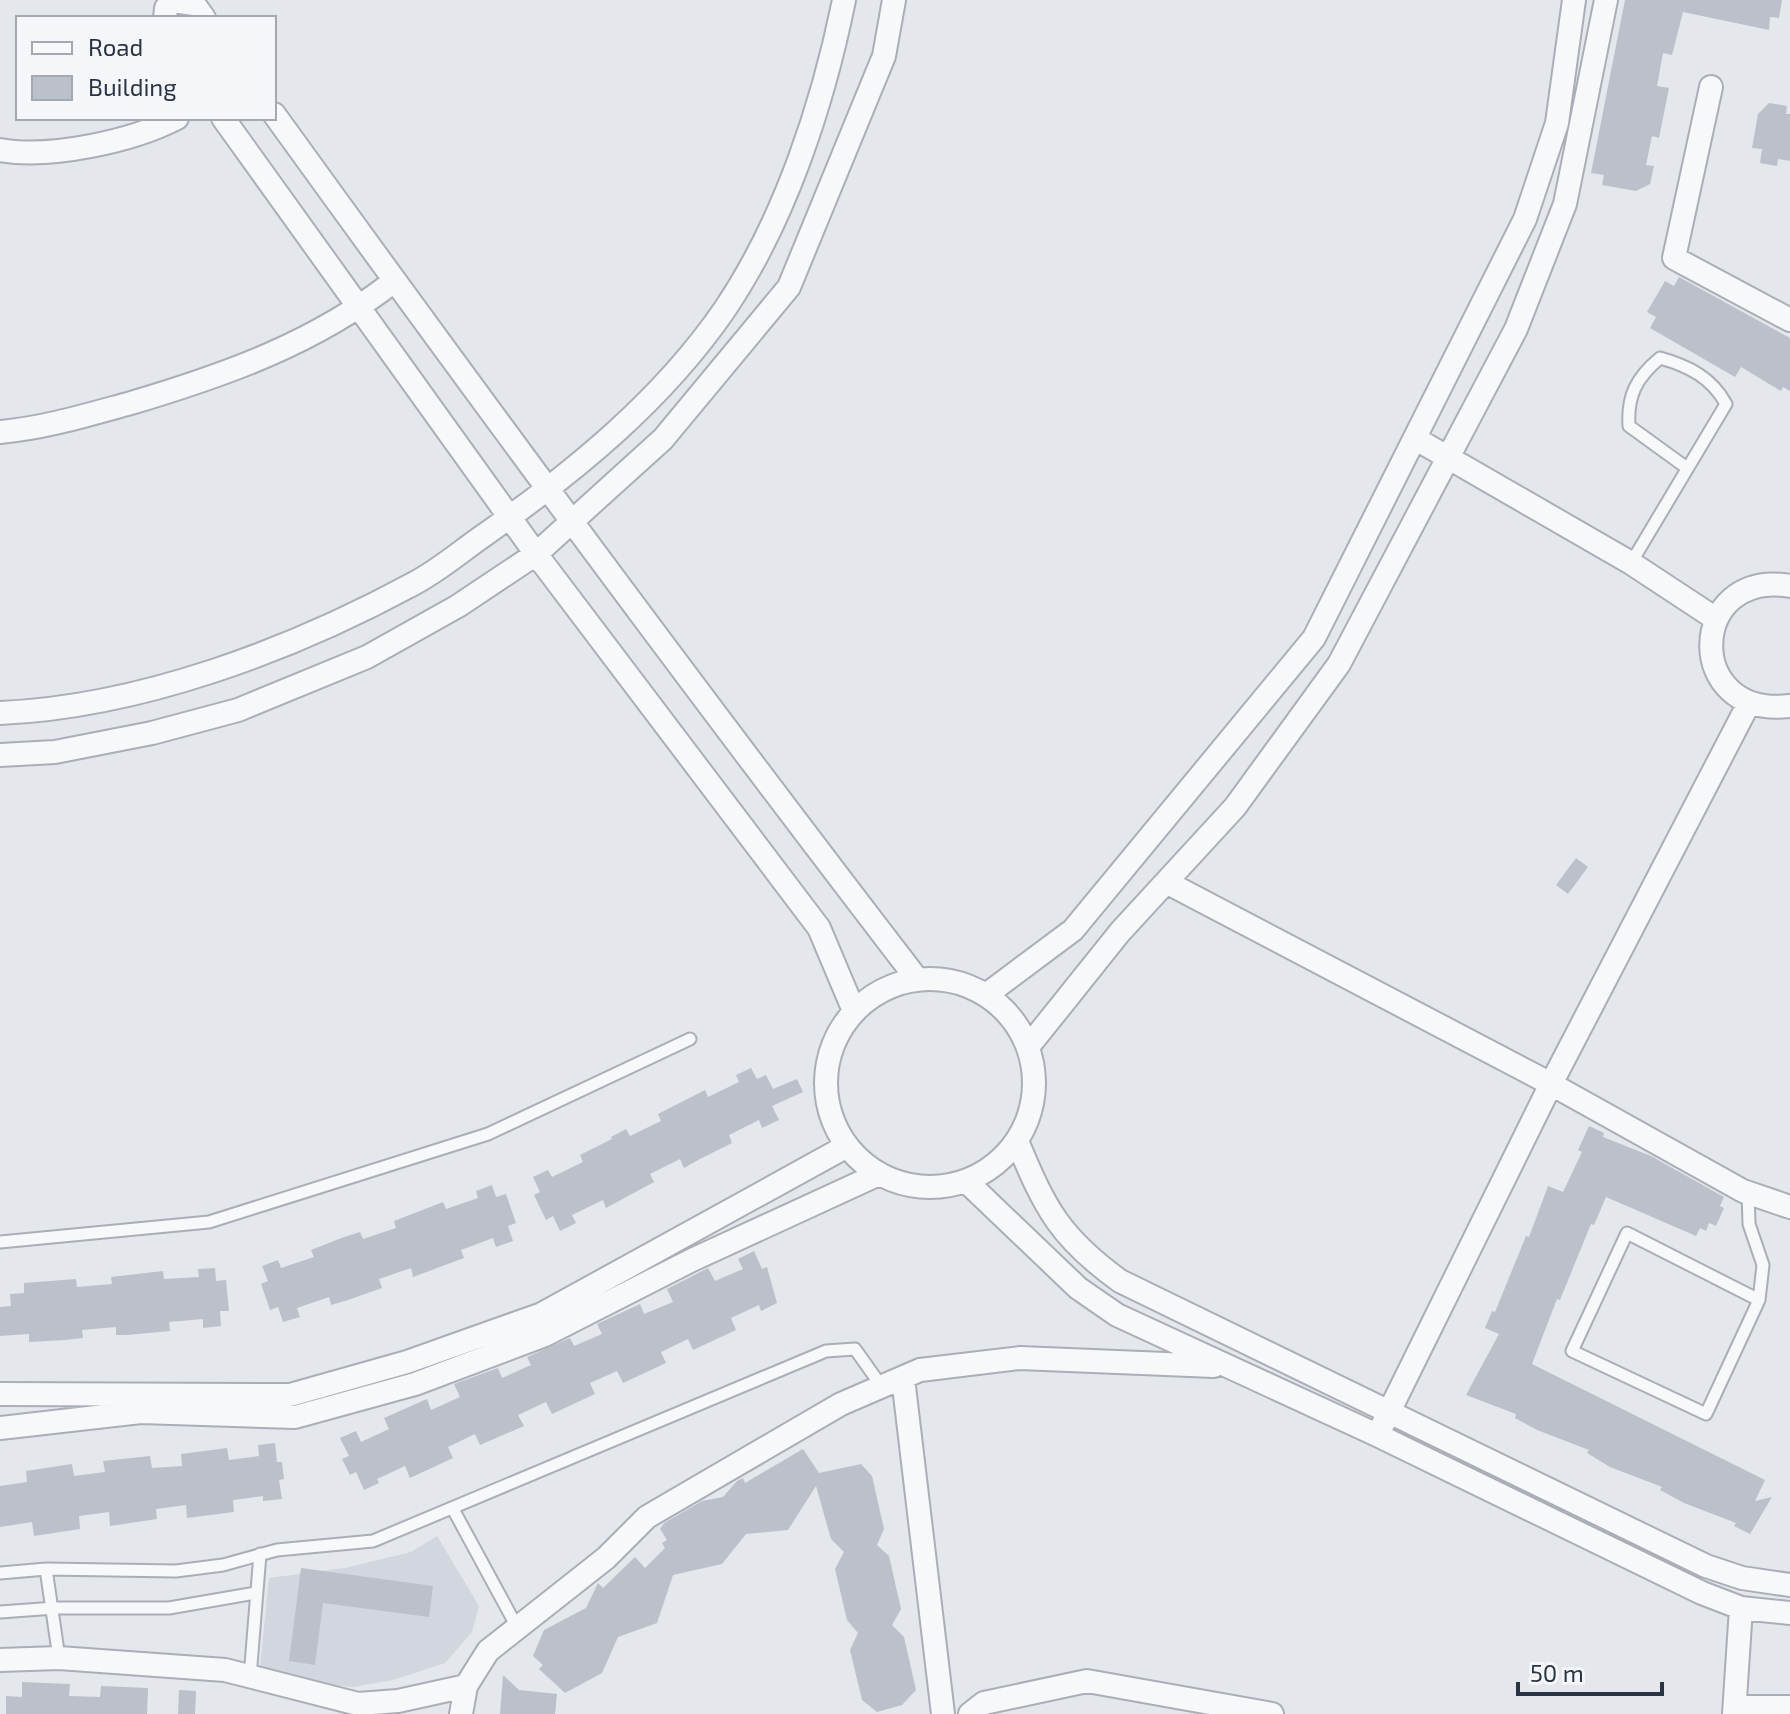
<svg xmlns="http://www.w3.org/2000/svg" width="1790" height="1714" font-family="'Exo 2',sans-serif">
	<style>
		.built { fill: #d2d6de }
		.building { fill: #bbc0ca }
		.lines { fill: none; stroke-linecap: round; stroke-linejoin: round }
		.lane-casing { stroke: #a9aeb7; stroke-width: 15 }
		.street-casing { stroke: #a9aeb7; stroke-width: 26 }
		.lane { stroke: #f7f8fa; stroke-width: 11 }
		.street { stroke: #f7f8fa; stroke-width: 22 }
	</style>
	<rect width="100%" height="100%" fill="#e4e7ec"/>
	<path class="built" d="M437,1536L479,1606L472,1632L445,1663L393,1680L353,1687L259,1678L269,1578L345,1568L411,1552Z"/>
	<path class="building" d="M1625,0H1782L1779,18L1770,17L1769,30L1683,12L1672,55L1663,53L1657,86L1669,88L1659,138L1652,136L1646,165L1654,166L1650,184L1636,191L1602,185L1604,175L1591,173Z
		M1769,103L1787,106L1786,114H1790V161L1778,159L1777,166L1760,163L1762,149L1752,148L1758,114Z
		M1679,277L1790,338V391L1783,387L1781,391L1741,367L1735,377L1650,328L1656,317L1647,312L1665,281L1674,286Z
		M1576,858L1588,867L1568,894L1556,885Z
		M751,1068L757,1079L766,1075L773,1089L797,1079L803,1092L772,1106L779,1120L762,1128L759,1120L729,1135L732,1143L700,1159L684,1168L680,1159L650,1174L654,1182L606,1208L603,1200L572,1215L576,1223L560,1231L553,1216L546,1220L534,1195L540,1192L533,1177L548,1170L552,1177L583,1162L580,1155L612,1139L611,1137L626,1129L630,1136L661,1121L658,1114L705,1090L708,1097L739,1082L736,1075Z
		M1589,1126L1604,1133L1603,1137L1651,1156L1724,1197L1720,1206L1724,1208L1716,1226L1709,1223L1706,1231L1700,1228L1696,1236L1606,1197L1594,1225L1591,1224L1560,1300L1557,1299L1532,1364L1765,1480L1755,1501L1772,1497L1750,1534L1734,1526L1736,1523L1684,1503L1660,1490L1662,1487L1610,1467L1587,1453L1589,1450L1537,1430L1515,1418L1516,1414L1466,1395L1499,1334L1485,1328L1492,1311L1495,1312L1526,1236L1529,1237L1548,1186L1563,1192L1582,1152L1578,1150Z
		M492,1185L496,1197L506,1194L516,1223L508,1226L513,1241L496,1247L493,1238L461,1250L464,1258L413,1277L411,1268L379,1279L382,1288L348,1300L331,1305L329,1297L297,1308L300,1317L283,1322L278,1307L270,1310L261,1284L268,1281L262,1266L278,1260L281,1268L314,1257L311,1250L344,1237L360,1232L363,1239L396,1228L394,1221L443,1202L446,1209L478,1198L476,1191Z
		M754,1251L762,1269L767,1267L777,1303L761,1311L759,1305L731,1318L736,1330L693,1350L688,1339L661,1352L666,1363L623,1383L617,1371L590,1383L595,1394L552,1414L546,1402L518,1415L524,1426L480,1445L475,1434L448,1447L453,1458L410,1478L405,1466L377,1479L379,1483L364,1490L356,1472L350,1475L342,1459L349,1456L340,1438L356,1431L361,1442L389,1429L384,1418L427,1399L431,1410L460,1397L454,1384L498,1368L502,1378L531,1365L527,1357L570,1338L574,1346L602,1334L597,1324L640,1304L644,1314L673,1302L667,1289L708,1268L715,1281L743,1269L738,1259Z
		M215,1268L216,1281L226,1280L229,1311H220L221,1326L203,1328V1319L169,1322L170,1331L127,1335H116V1327L82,1330L83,1338L65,1340L29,1342V1334L0,1336V1307L11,1306L10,1294L24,1293V1283L76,1279L77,1287L112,1284L111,1277L163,1271L164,1279L199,1277L198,1269Z
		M275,1443L277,1462H282L284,1479L279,1480L282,1499L263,1501V1496L233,1500L234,1512L187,1518L186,1505L156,1509L157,1519L110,1526L109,1512L79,1516L80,1529L34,1536L32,1522L0,1527V1486L27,1482L26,1471L72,1464L74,1476L105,1472L103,1461L150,1456L152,1468L182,1466L181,1454L227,1448L229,1460L259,1456L258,1445Z
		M803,1449L819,1473L861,1464L872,1476L884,1529L877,1545L889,1556L901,1609L892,1625L904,1637L916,1690L902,1705L877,1712L862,1700L850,1650L858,1633L847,1620L835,1569L844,1552L831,1539L816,1486L788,1530L746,1534L722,1564L673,1575L657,1623L618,1637L602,1673L565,1693L539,1669L543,1665L533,1656L544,1630L586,1608L598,1583L603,1588L635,1557L645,1568L665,1548L662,1543L667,1540L660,1529L664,1523L702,1501L723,1497L737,1481L743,1478L745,1483Z
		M301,1568L433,1586L429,1617L323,1603L315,1665L289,1661Z
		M503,1675L519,1690L557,1694L555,1714H500Z
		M22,1682L70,1684L69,1696L100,1697L101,1686L148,1688L147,1714H6V1696L22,1697Z
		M179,1690L196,1691L195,1714H178Z"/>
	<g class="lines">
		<g class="lane-casing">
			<path id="lane" d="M1631,563L1726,404C1712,378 1689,366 1660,358C1637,377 1627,395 1629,426L1687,468
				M1748,1192L1749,1224L1763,1265L1759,1300L1706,1414L1572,1351L1627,1233L1759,1300
				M0,1242L209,1222L488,1134L690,1039
				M453,1509L517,1627
				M46,1569L59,1658
				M0,1573L46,1569L176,1571L223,1565L277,1550L373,1541L826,1351L855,1349L882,1387
				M0,1612L55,1608H169L256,1593
				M250,1677L260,1554"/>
		</g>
		<g class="street-casing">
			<path id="street" d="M165,18L166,8L173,1L194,4L204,18
				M1711,87L1674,258L1790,320
				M274,114C484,405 698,694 917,979
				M223,118L536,554L819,928L854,1011
				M0,150C50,159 133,141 177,118
				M0,432C45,428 87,415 131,403C225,375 316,343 394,281
				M1416,439L1631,563L1716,619
				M1790,586C1688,568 1682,719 1790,706
				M0,713C140,707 291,650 413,584C438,571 460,552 483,536C573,473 662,401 725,309C785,220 823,104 844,0
				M0,755L55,752L152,733L238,710L367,657L458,606L536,554L663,439L789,287L884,56L894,0
				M1166,882L1551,1084L1743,1191L1790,1207
				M826 1083a104 104 0 1 1 208 0a104 104 0 1 1-208 0Z
				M986,995L1073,930L1314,638L1525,219L1557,123L1574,0
				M1028,1047L1120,932L1235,807L1339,664L1516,329L1565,204L1606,0
				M1017,1141C1045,1208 1059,1237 1120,1281L1706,1566L1742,1578L1790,1585
				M966,1181L1078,1288L1117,1315L1377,1435L1702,1593L1741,1608L1790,1613
				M903,1378L943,1714
				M0,1394L290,1395L407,1362L542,1314L847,1146
				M1382,1426L1551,1084L1749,703
				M0,1428L141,1412L295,1417L415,1384L545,1335L692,1260L879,1174
				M0,1660L59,1658L225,1670L358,1704L398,1701L466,1686
				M1735,1707H1790
				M461,1714L466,1686L488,1651L606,1558L647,1517L841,1404L920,1370L1020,1358L1214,1366
				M970,1714L984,1703L1087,1681L1272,1714
				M1734,1714L1741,1608"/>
		</g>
		<use href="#lane" class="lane"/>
		<use href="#street" class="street"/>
	</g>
	<rect x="16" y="16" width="260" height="104" fill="#f4f6f9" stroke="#a4a8b1" stroke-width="2"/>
	<rect x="32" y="42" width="40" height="12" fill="#f7f8fa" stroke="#a4a8b1" stroke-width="2"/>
	<text x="88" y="56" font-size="24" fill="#2b3445">Road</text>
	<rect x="32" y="76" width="40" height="24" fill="#bbc0ca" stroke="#a4a8b1" stroke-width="2"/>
	<text x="88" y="96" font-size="24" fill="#2b3445">Building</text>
	<path d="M1518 1682v12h144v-12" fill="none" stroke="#2b3445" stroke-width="4"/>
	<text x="1530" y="1682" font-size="24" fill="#2b3445" stroke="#f4f6f9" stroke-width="6" paint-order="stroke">50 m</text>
</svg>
